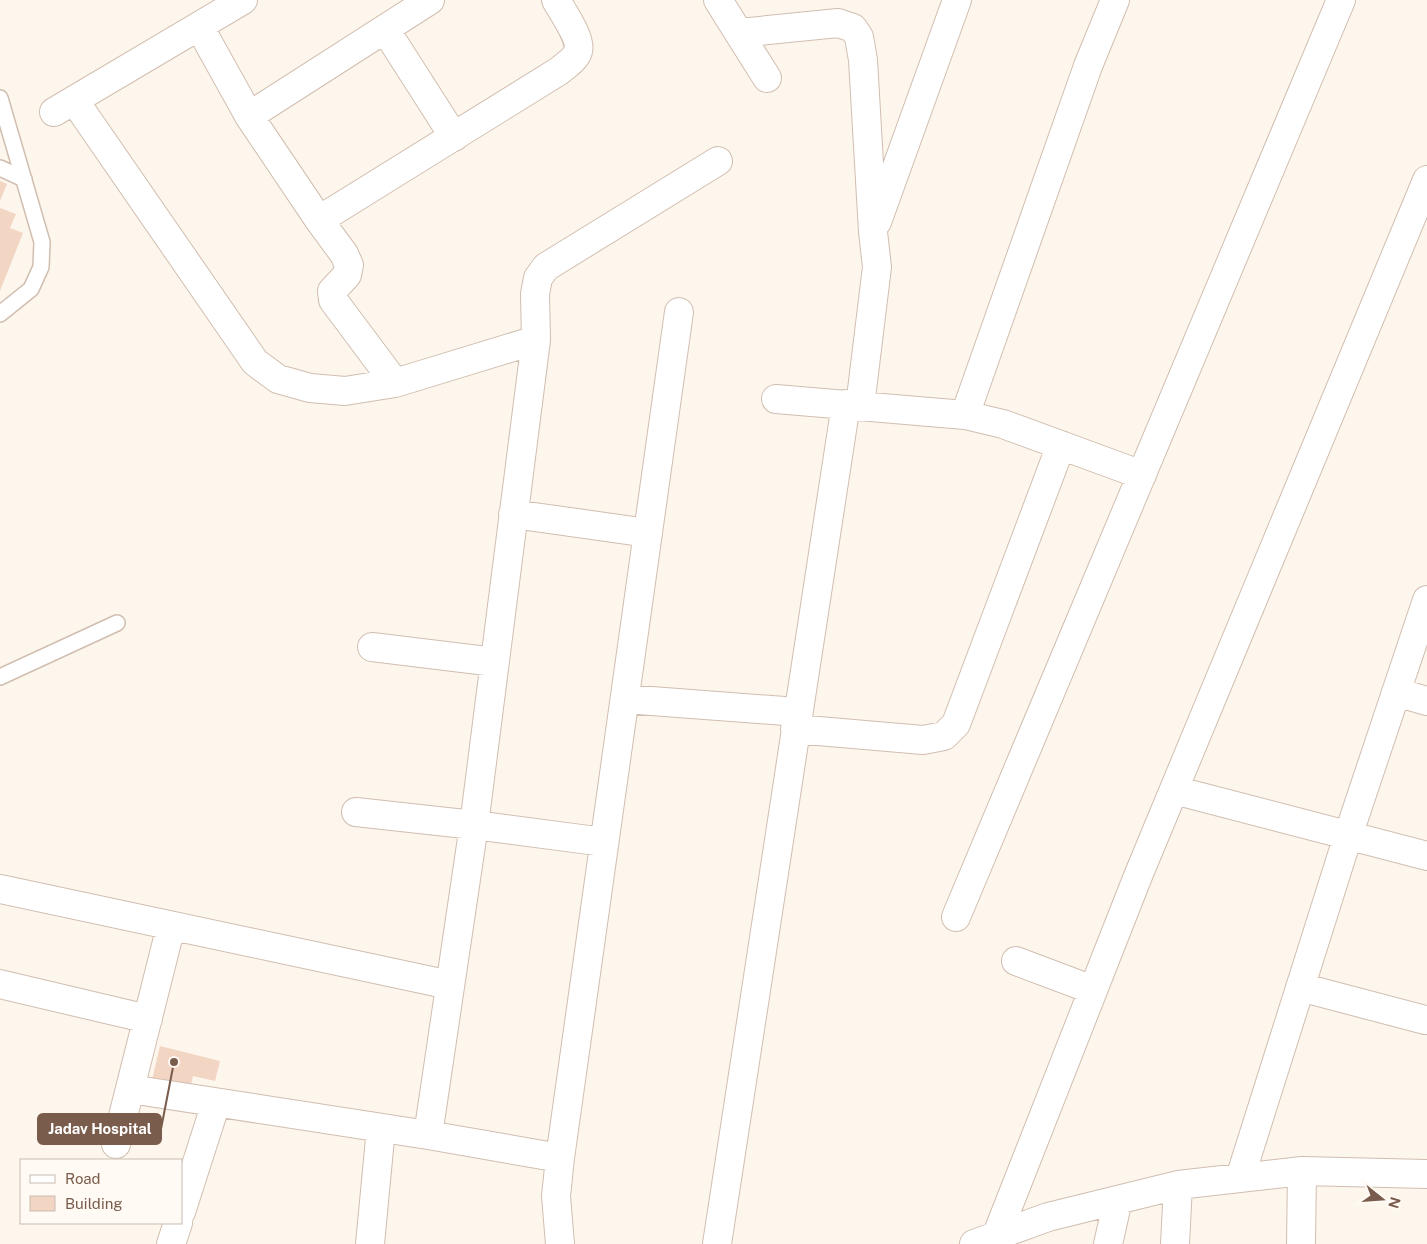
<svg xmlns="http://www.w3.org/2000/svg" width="1427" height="1244" font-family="'Public Sans',sans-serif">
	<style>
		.building { fill: #f3d5c3 }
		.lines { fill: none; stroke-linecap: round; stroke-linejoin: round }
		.service-casing { stroke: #d1beb0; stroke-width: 18 }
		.minor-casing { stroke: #d1beb0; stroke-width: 30 }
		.service { stroke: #fff; stroke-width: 15 }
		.minor { stroke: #fff; stroke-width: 28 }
		.leader { fill: none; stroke: #7a5c4d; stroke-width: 2 }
		.callout-dot { fill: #7a5c4d; stroke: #fffaf3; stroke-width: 2 }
		.callout { fill: #7a5c4d; stroke: #7a5c4d; stroke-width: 2 }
		.callout-label { font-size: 15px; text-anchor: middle; font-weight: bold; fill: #fff }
	</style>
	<rect width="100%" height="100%" fill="#fdf6ec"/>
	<path class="building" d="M0,181L7,184L0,201Z
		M0,208L16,214L10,228L23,233L0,291Z
		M160,1046L220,1061L215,1081L193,1076L189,1093L151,1084Z"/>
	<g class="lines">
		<g class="service-casing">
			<path id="service" d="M0,98L42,242L41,267L31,289L0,314
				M0,168L24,179
				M0,677L117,623"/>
		</g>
		<g class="minor-casing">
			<path id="minor" d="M718,0L767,78
				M199,26L249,116L319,220L344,254L349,265L347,275L332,291L333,300L395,383
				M385,29L454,137
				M739,33L838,23L853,28L859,37L863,60L873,232L877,267L860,406
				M74,100L255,362L278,379L310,388L345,391L395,383L536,340
				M54,112L243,0
				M249,116L430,0
				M319,220L559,71C565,66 576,59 578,51C582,39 562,11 556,0
				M877,222L957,0
				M776,399L965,415L1003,424L1142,475
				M965,415L1088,66L1115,0
				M513,514L648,533
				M372,647L495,662
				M1396,692L1427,701
				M625,699L798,712
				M795,729L923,740L944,736L956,724L1061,445
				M1174,790L1427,856
				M356,812L474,825L604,842
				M0,889L450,985
				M956,917L1341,0
				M1016,961L1093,990
				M0,984L148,1019
				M1300,987L1425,1020
				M130,1089L428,1135L560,1158
				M428,1135L474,825L536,340L535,294L538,278L546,267L718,161
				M116,1144L171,926
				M1240,1178L1348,836L1427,600
				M181,1212L216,1103
				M996,1237L1138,876L1427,180
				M171,1244L178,1223
				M370,1244L381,1128
				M560,1244L556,1196L560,1158L679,312
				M717,1244L846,404
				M974,1244L1048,1217L1178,1185L1302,1171L1427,1174
				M1108,1244L1118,1200
				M1175,1244L1178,1185
				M1301,1244L1302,1171"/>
		</g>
		<use href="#service" class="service"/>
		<use href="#minor" class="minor"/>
	</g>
	<path class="leader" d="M174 1062L161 1129"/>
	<circle class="callout-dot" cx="174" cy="1062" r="5"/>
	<rect class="callout" x="38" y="1114" width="123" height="30" rx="5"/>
	<g class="callout-label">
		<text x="100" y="1134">Jadav Hospital</text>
	</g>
	<rect x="20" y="1159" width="162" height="65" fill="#fffaf3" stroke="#cabbb1"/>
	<rect x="30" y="1175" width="25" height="8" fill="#ffffff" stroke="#cabbb1"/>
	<text x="65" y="1184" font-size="15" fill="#7a5c4d">Road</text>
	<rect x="30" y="1196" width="25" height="15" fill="#f3d5c3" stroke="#cabbb1"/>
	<text x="65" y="1209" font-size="15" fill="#7a5c4d">Building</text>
	<g transform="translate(1382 1199) rotate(107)" stroke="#fffaf3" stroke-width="4" paint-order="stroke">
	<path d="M0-4L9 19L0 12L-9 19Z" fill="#7a5c4d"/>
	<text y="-8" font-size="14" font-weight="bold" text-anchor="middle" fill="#7a5c4d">N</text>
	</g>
</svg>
